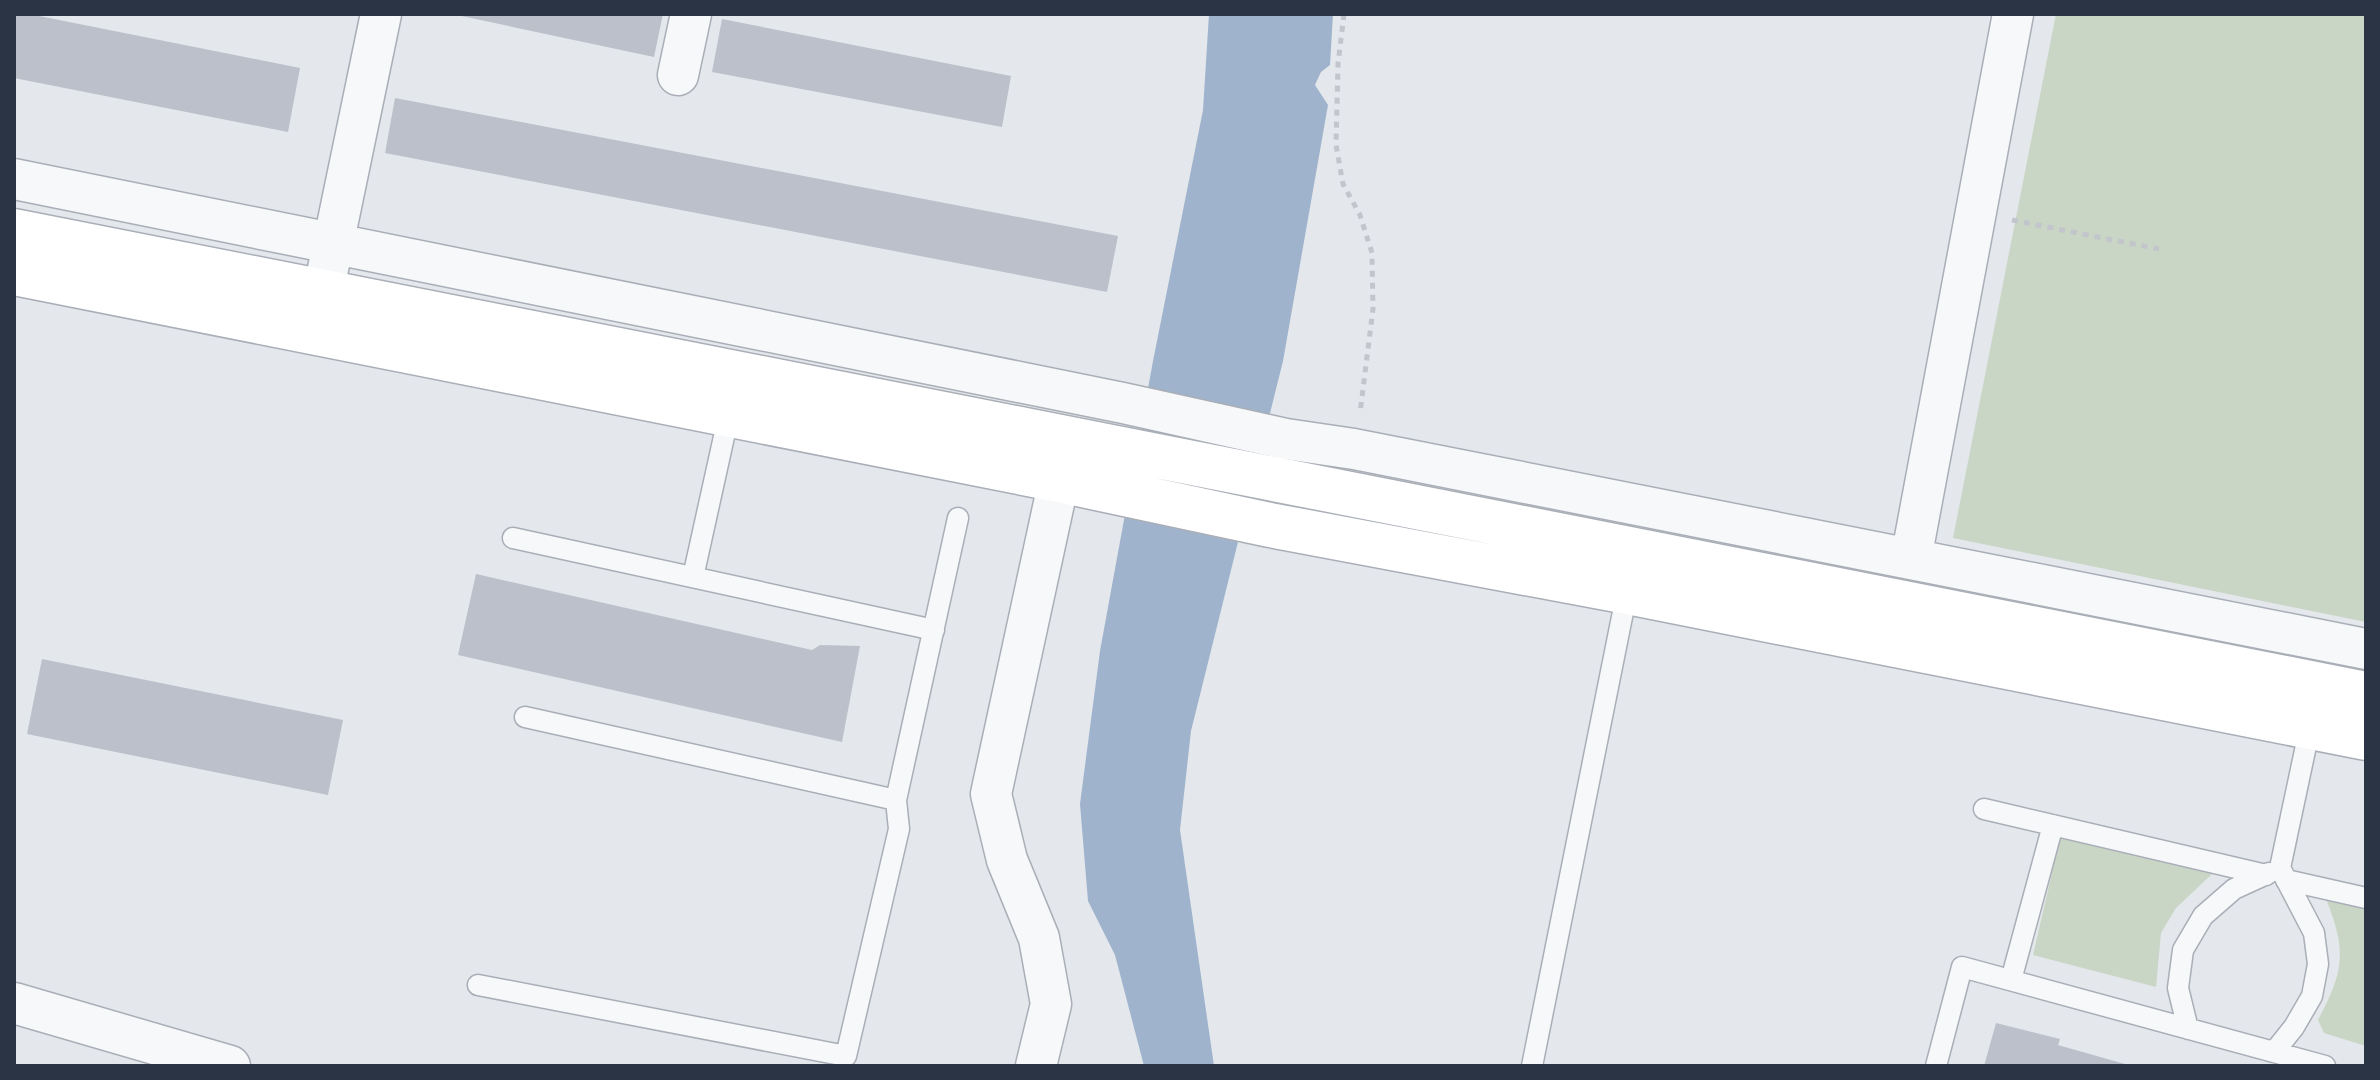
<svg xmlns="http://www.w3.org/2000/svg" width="2380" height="1080" font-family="Quicksand,sans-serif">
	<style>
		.green { fill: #c9d6c5 }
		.water { fill: #9fb4cc }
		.building { fill: #bbc0ca }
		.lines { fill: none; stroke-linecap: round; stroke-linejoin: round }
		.lane-casing { stroke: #a9aeb7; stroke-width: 23 }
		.street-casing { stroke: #a9aeb7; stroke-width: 43 }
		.secondary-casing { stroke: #a9aeb7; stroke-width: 47 }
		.path { stroke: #c2c5cb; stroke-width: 5; stroke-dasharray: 6 6; stroke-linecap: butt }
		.lane { stroke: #f7f8fa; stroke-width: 20 }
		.street { stroke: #f7f8fa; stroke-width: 40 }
		.secondary { stroke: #fff; stroke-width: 44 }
	</style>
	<rect width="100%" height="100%" fill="#e4e7ec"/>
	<path class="green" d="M2056,14H2366V622L1953,538Z
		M2060,838L2212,874L2176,908L2161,933L2156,987L2033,955Z
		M2326,899L2366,909V1046L2324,1033L2318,1020C2344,971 2347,951 2326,899Z"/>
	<path class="water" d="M1209,14H1333L1330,65L1321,72L1315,85L1328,105L1283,361L1191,731L1180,830L1214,1066H1144L1115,955L1088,901L1080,804L1100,651L1153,361L1203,110Z"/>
	<path class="building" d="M14,14H29L300,68L288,132L14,78Z
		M452,14H663L654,57Z
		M722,19L1011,76L1002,127L712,72Z
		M395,98L1118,236L1107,292L385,153Z
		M476,574L812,650L820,645L860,646L842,742L458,655Z
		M42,659L343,720L328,795L27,734Z
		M1996,1023L2060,1039L2058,1045L2132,1066H1984Z"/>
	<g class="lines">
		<g class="lane-casing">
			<path id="lane" d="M513,538L934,630
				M693,577L729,414
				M525,717L896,800
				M1984,809L2266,875
				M2286,880L2366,898
				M2011,980L2053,825
				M478,985L846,1056L899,829L896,800L958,518
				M2188,1029L2178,988L2183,950L2203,916L2234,889L2269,873
				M2274,1052L2294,1027L2312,996L2318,964L2314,933L2280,868L2310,727
				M1532,1066L1627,592
				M1936,1066L1962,967L2325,1066"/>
		</g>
		<g class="street-casing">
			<path id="street" d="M678,75L691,14
				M14,179L1123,403L1286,439L1354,449L2366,649
				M328,269L381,14
				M1911,559L2013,14
				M14,1003L230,1066
				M1036,1066L1051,1004L1039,938L1007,860L991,794L1059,480"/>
		</g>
		<g class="secondary-casing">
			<path id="secondary" d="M14,231L2366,694
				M14,273L1059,480L1270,525L1627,592L2366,738"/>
		</g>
		<path class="path" d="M1344,14L1338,64L1336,145L1343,184L1360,215L1372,253L1373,309L1360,413
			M2012,220L2164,250"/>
		<use href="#lane" class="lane"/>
		<use href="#street" class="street"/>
		<use href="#secondary" class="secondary"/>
	</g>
	<rect width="2380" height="1080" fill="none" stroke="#2b3445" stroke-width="32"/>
</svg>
